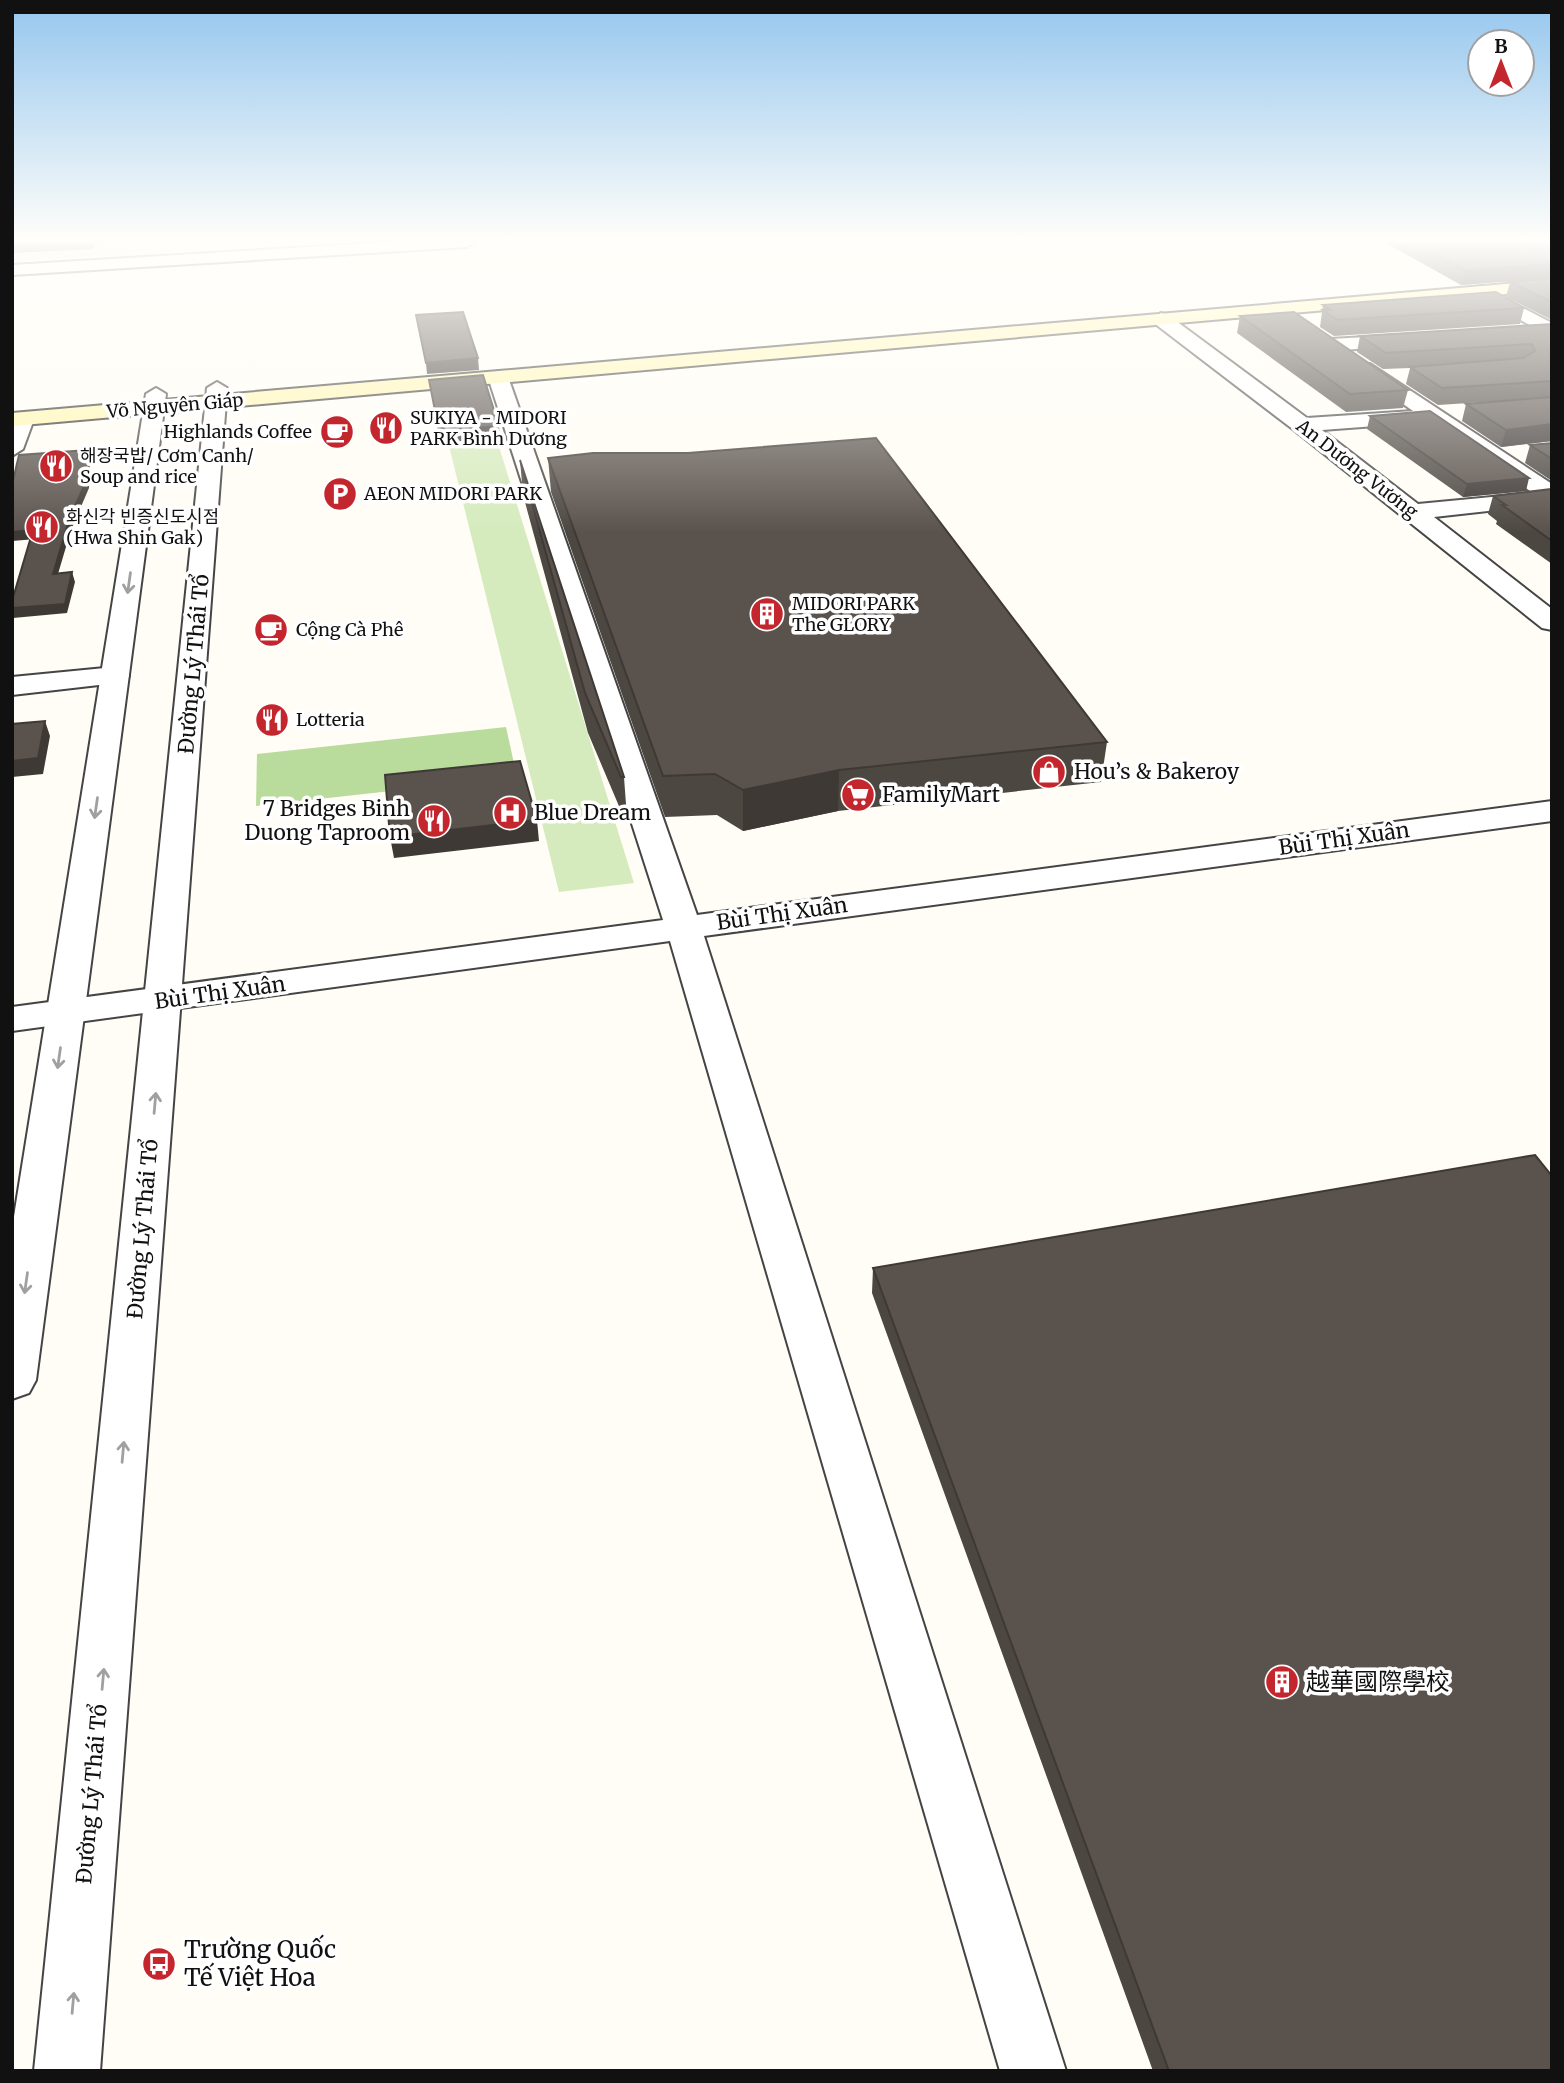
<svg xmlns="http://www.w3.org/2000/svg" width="1564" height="2083" font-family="Merriweather,'Noto Sans SC','Noto Sans KR',serif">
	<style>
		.industrial { fill: #eee6ef }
		.green { fill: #d5ebbd }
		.forest { fill: #b9dc9c }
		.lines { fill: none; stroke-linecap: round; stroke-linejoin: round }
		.minor-casing { stroke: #444; stroke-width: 4 }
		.tertiary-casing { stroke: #444; stroke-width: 4 }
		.secondary-casing { stroke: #333; stroke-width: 4 }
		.minor { fill: #fff; fill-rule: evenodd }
		.tertiary { fill: #fff; fill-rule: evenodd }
		.secondary { fill: #fff6b0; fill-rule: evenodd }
		.wall { fill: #4d4742 }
		.shaded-wall { fill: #3f3936 }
		.building { fill: #5a524d; stroke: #3f3936; stroke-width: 2 }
		.oneway { stroke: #a0a0a0 }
		.labels { text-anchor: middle; stroke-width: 7; stroke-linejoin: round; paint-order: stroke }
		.far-street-label { font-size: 18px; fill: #111; stroke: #fff }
		.far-poi-label { font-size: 18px; fill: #111; stroke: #fff; text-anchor: start }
		.street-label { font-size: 21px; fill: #111; stroke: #fff }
		.poi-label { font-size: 21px; fill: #111; stroke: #fff; text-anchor: start }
		.near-poi-label { font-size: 24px; fill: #111; stroke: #fff; text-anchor: start }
	</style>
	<rect width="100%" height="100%" fill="#fffdf5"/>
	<path class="industrial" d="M12,242H328L12,261Z"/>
	<path class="green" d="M480,385L634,883L559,892L435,389Z"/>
	<path class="forest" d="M506,727L517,777L256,806L257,754Z"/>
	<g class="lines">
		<g class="minor-casing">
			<path id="minor" d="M391,242H475L467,247L12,275V265Z
				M1480,286L1552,323V337L1474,295L1471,291Z
				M1161,313L1168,315L1307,418L1413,411L1353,368L1356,364H1370L1552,484L1551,504L1434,517L1552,609V630L1542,628L1294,430L1154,323L1152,319ZM1429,422L1533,493L1418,504L1322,430Z
				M1403,335L1410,337L1413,341L1410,345L1330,351L1320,345L1330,339Z
				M498,371L508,377L697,915L1552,801V821L704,936L1066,2071H1000L670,941L12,1031V1007L663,920L488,377Z
				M23,413L34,419L23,449L12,456V419Z
				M115,667L125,670L129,676L125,682L12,695V677Z"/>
		</g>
		<g class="tertiary-casing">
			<path id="tertiary" d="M217,382L227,388L100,2071H34L207,388Z
				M156,388L166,394L36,1380L29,1393L12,1399V1229L146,394Z"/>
		</g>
		<g class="secondary-casing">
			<path id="secondary" d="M1552,280V290L12,426V413Z"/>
		</g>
		<use href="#minor" class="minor"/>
		<use href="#tertiary" class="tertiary"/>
		<use href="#secondary" class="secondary"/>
	</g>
	<path class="wall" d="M1384,242H1552V320L1506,297L1510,282L1523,280L1461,285Z
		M1323,305L1524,308L1520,324L1334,336L1320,327Z
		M1240,316L1408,390L1403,408L1346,412L1237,333Z
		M1552,324V441L1501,447L1462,421L1466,404L1528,399L1438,405L1406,384L1410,368L1383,369L1357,352L1360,336Z
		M1370,416L1526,491L1463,497L1367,429Z
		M1552,443V481L1525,463L1530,445Z
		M548,458L1107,742L1101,782L838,811L743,831L717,815L665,817L551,492Z
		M520,460L624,777L627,818H624L588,733L523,495Z
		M1552,489V564L1496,524L1497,521L1488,514L1493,496Z
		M873,1268L1552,2071H1153L872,1293Z"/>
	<path class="shaded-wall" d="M12,242H117L95,243L93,249L12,253Z
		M1552,264V278L1461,285L1465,270Z
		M478,358L479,370L427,374L426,363Z
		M1552,424V441L1501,447L1506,430Z
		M499,426L500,439L440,443L439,431Z
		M87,450L90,459L89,488L71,530L55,584L53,574Z
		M1529,478L1526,491L1463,497L1467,484Z
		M33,530L36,539L12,541V532Z
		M72,572L75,582L67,613L13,618L12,608Z
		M45,721L50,736L43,774L12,777V761Z
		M839,770L838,811L743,831V790Z
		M537,820L539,841L394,858L390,837Z"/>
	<path class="building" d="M1413,242H1552V264L1465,270Z
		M1552,278V302L1510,282Z
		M1496,292L1524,308L1337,320L1323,310H1331L1323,305Z
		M463,312L478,358L426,363L416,315Z
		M1294,312L1408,390L1350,394L1240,316Z
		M1552,324V381L1442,388L1410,367L1523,358L1535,351L1532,344L1386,353L1360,336Z
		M483,375L499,426L439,431L429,380Z
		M1552,397V424L1506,430L1466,404Z
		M1430,411L1529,478L1467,484L1370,416Z
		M876,438L1107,742L839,770L743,790L715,774L663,776L548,458L593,453H688Z
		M1552,443V459L1530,445Z
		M87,450V479L69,520L53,574L72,572L65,604L12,608V601L33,530L12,532V485L19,455Z
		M520,460L624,777H621L585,693Z
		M1552,489V541L1502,505H1506L1493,496Z
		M45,721L38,758L12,761V724Z
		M520,761L537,820L390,837L385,775Z
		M1535,1155L1552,1176V2071H1169L873,1268Z"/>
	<defs><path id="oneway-shaft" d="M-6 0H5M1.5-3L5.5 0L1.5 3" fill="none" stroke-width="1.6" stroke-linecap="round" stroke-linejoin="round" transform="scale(1.75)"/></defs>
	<g class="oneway">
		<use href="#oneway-shaft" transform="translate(129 583) rotate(98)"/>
		<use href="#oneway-shaft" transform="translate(96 808) rotate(98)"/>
		<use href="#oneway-shaft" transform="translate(59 1058) rotate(98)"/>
		<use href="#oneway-shaft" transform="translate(155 1103) rotate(-85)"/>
		<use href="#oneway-shaft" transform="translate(26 1283) rotate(98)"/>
		<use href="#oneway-shaft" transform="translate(123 1452) rotate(-85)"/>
		<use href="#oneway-shaft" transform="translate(103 1679) rotate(-85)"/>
		<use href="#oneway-shaft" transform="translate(73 2003) rotate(-85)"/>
	</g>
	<linearGradient id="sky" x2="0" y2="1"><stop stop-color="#95c6ee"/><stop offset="0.45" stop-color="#fffefa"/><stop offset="1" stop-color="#fffefa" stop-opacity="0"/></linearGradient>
	<rect width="1564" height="533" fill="url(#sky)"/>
	<defs>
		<g id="restaurant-disc" transform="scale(1.75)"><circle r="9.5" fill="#c4262e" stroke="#fff"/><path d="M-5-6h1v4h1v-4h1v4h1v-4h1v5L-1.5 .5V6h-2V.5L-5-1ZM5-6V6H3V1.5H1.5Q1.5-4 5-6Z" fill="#fff"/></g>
		<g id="cafe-disc" transform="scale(1.75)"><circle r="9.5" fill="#c4262e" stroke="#fff"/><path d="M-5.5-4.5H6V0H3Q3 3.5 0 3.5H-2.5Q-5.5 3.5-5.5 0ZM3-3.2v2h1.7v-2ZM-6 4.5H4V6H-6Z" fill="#fff"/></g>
		<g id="parking-disc" transform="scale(1.75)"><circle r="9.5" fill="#c4262e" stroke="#fff"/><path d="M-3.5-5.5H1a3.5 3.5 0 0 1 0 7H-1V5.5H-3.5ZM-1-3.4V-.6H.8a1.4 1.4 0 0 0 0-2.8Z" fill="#fff"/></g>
		<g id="building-disc" transform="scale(1.75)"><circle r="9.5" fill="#c4262e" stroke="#fff"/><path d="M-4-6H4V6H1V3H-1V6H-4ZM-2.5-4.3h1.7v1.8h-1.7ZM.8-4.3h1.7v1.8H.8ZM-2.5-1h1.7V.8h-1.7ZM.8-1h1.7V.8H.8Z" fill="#fff"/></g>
		<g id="shop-disc" transform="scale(1.75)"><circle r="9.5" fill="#c4262e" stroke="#fff"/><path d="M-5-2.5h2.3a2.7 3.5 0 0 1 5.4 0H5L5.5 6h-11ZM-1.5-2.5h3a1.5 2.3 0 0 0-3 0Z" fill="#fff"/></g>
		<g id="supermarket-disc" transform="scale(1.75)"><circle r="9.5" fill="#c4262e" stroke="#fff"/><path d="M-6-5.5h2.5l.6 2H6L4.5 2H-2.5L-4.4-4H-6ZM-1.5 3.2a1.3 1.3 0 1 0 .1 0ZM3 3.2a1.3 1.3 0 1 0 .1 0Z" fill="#fff"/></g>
		<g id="hospital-disc" transform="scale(1.75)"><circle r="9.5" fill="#c4262e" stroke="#fff"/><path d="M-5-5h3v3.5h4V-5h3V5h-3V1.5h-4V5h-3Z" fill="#fff"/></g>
		<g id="bus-disc" transform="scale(1.75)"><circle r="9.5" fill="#c4262e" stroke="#fff"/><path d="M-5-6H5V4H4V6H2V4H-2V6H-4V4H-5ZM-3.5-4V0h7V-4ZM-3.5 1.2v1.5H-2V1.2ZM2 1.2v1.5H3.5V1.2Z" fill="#fff"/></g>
	</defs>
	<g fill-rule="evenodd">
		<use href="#restaurant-disc" x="386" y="428"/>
		<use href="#cafe-disc" x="337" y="432"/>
		<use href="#restaurant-disc" x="56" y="466"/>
		<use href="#parking-disc" x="340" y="494"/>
		<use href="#restaurant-disc" x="42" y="527"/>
		<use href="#building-disc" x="767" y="614"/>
		<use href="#cafe-disc" x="271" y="630"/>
		<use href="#restaurant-disc" x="272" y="720"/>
		<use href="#shop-disc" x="1049" y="772"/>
		<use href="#supermarket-disc" x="858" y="795"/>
		<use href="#hospital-disc" x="510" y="813"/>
		<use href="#restaurant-disc" x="434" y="821"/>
		<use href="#building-disc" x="1282" y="1682"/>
		<use href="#bus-disc" x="159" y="1964"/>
	</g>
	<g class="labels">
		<g class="far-street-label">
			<text transform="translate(175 406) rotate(-5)" y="6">Võ Nguyên Giáp</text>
			<text transform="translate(1357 469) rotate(38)" y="6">An Dương Vương</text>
		</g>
		<g class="far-poi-label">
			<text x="410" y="424">SUKIYA - MIDORI<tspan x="410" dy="21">PARK Bình Dương</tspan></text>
			<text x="312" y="438" text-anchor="end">Highlands Coffee</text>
			<text x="80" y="462">해장국밥/ Cơm Canh/<tspan x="80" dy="21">Soup and rice</tspan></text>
			<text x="364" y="500">AEON MIDORI PARK</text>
			<text x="66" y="523">화신각 빈증신도시점<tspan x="66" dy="21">(Hwa Shin Gak)</tspan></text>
			<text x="792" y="610">MIDORI PARK<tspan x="792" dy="21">The GLORY</tspan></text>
			<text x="296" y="636">Cộng Cà Phê</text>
			<text x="296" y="726">Lotteria</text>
		</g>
		<g class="street-label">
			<text transform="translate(194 664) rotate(-85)" y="7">Đường Lý Thái Tổ</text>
			<text transform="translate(1344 839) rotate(-8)" y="7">Bùi Thị Xuân</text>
			<text transform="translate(782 914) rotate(-8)" y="7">Bùi Thị Xuân</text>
			<text transform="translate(220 993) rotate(-8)" y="7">Bùi Thị Xuân</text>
			<text transform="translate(143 1229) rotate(-85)" y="7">Đường Lý Thái Tổ</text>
			<text transform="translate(92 1794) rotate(-85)" y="7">Đường Lý Thái Tổ</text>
		</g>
		<g class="poi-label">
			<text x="1074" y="779">Hou’s &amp; Bakeroy</text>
			<text x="882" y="802">FamilyMart</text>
			<text x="410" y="816" text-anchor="end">7 Bridges Binh<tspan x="410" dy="24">Duong Taproom</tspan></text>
			<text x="534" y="820">Blue Dream</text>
		</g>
		<g class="near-poi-label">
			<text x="1306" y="1690">越華國際學校</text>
			<text x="184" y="1958">Trường Quốc<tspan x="184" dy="28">Tế Việt Hoa</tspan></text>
		</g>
	</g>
	<rect width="1564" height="2083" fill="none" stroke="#111111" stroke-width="28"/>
	<g transform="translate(1501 63)"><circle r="33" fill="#ffffff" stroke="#a0a0a0" stroke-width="2"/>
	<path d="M0-5L12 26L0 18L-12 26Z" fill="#c4262e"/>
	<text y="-10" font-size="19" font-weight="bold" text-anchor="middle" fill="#111111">B</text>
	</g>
</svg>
